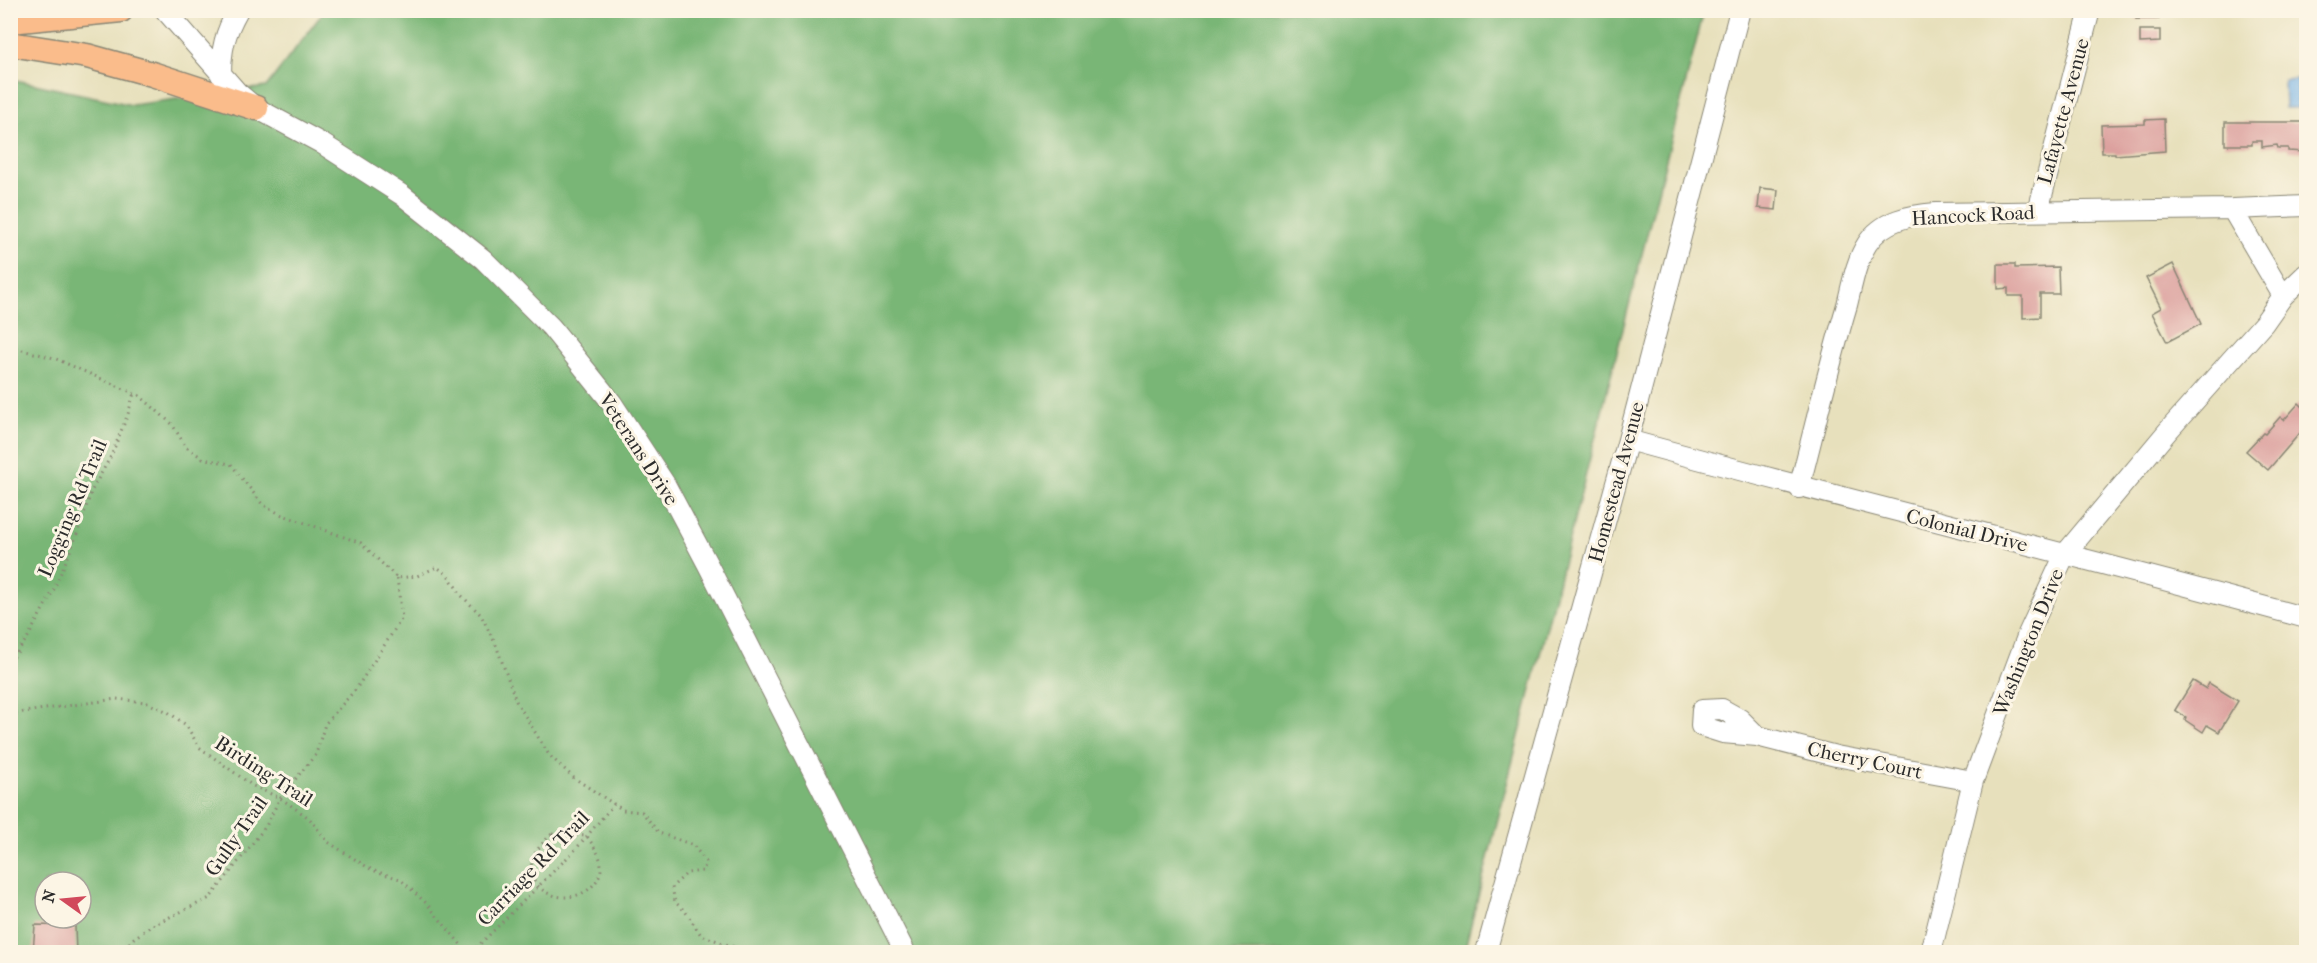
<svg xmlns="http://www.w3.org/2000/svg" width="2317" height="963" font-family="'IM FELL French Canon',serif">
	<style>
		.forest { fill: #79b676; stroke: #527050; stroke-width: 1.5; fill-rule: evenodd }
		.water { fill: #75b3e8; stroke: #506f8a; stroke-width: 1.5 }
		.building { fill: #dca09e }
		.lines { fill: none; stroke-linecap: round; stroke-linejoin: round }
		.minor-casing { stroke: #898674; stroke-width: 22 }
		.major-casing { stroke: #898674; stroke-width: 27 }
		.path { stroke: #898674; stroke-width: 3; stroke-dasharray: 1.5 4.5; stroke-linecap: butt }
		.minor { stroke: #fff; stroke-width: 20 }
		.major { stroke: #fabc8b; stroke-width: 24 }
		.labels { text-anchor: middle; stroke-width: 6; stroke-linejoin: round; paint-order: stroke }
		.street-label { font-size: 20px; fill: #2b2b2b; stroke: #fcf5e5 }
	</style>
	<rect width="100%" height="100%" fill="#fcf5e5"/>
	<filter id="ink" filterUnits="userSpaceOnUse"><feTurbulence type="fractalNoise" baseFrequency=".0167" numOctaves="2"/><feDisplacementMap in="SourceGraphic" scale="12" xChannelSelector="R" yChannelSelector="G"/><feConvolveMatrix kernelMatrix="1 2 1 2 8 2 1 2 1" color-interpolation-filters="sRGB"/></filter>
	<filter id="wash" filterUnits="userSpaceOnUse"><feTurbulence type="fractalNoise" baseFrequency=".008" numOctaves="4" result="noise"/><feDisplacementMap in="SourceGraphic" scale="24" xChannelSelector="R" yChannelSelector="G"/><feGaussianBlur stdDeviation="1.35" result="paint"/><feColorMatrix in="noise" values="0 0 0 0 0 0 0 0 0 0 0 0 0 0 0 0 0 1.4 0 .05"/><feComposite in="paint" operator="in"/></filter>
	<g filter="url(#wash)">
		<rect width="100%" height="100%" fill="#e7e0bc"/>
		<path class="forest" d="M325,10L1704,11L1464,952H11V79L132,105L266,87ZM45,882H81V918H45Z"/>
		<path class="water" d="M2297,79L2298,108H2285L2284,80Z"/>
		<g id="blocks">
			<path class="building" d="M2135,10H2159V19H2136Z
				M2140,30H2160V42L2140,43Z
				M2164,119L2165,151L2115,155V153H2102L2101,125L2145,124V120Z
				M2225,122H2306V152L2288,151V148H2278L2277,145L2262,147V141H2252V145H2225Z
				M1760,188L1778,190L1776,210L1758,208Z
				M1998,264H2015V268L2058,267L2059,294H2040V317L2023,318V296H2008V288L1998,289Z
				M2173,264L2201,324L2167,342L2152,313L2161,308L2146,278Z
				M2299,403L2306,410V426L2268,470L2246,451L2263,433L2265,434L2280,417L2284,420Z
				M2193,681L2206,689L2209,683L2238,701L2219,732L2207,725L2203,732L2185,720L2186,717L2175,710Z
				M35,925L75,926L76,952H33Z"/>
		</g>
	</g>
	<g filter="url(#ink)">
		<use href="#blocks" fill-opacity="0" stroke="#898674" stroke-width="1.5"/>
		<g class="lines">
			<g class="minor-casing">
				<path id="minor" d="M165,10L238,93L256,108L321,143L402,195L483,259L551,327L612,403L665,484L708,565L905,952
					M221,75C221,49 225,33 238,10
					M2232,209L2283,296
					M2038,211L2090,10
					M1628,440C1853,502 2081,556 2306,618
					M1799,488C1815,427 1829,365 1847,305C1852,285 1856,261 1867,244C1882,220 1910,215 1936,213L2232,209L2306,206
					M1722,709L1740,719L1757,736L1723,733L1701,726L1702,710Z
					M1757,736L1836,756L1973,781
					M1486,952L1628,440L1740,10
					M1931,952L1973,781L2028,634L2065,554L2167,432L2264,323L2283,296L2306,274"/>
			</g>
			<g class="major-casing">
				<path id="major" d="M10,21L121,10
					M10,44L87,56L152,74L256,108"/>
			</g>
			<path class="path" d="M10,347L54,358L140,396L172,424L186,447L204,459L231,464L262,504L280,514L361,543L397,578L417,576L437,567L448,575L461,595L481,615L496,645L516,701L549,755L574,778L623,810L642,812L659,833L693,845L706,862L703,871L687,873L672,887L675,902L685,911L701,935L748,952
				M10,662L28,637L54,589L76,537L92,490L111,456L128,414L134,393
				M10,714L116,699L145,702L168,712L186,725L199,747L253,786L280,798L309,818L328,842L372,870L400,879L427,904L467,952
				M552,834L587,836C593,846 601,855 601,866C602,871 598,879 595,883C567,918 496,882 552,834Z
				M121,952L134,938L153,925L210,898L266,826L280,798L316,754L325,724L356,689L402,618L397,578
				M472,952L576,849L614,804"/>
			<use href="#minor" class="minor"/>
			<use href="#major" class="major"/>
		</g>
	</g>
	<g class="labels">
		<g class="street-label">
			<text transform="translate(2063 111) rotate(-75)" y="7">Lafayette Avenue</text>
			<text transform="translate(1973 215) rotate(-3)" y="7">Hancock Road</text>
			<text transform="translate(639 449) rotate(57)" y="7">Veterans Drive</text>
			<text transform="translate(1616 482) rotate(-75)" y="7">Homestead Avenue</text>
			<text transform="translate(72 508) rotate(-67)" y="7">Logging Rd Trail</text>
			<text transform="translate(1967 530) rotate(14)" y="7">Colonial Drive</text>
			<text transform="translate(2028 642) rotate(-68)" y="7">Washington Drive</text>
			<text transform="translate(1865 760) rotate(12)" y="7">Cherry Court</text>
			<text transform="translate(264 771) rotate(33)" y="7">Birding Trail</text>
			<text transform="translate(236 836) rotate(-55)" y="7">Gully Trail</text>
			<text transform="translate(533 868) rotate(-46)" y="7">Carriage Rd Trail</text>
		</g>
	</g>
	<rect width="2317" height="963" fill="none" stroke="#fcf5e5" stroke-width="36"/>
	<g transform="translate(63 900) rotate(285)"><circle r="28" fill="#fcf5e5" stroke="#a8a49b" stroke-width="1.5"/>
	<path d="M0-4.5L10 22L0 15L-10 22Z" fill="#d1495b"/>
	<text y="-9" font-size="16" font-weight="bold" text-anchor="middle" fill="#2b2b2b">N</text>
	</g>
</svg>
